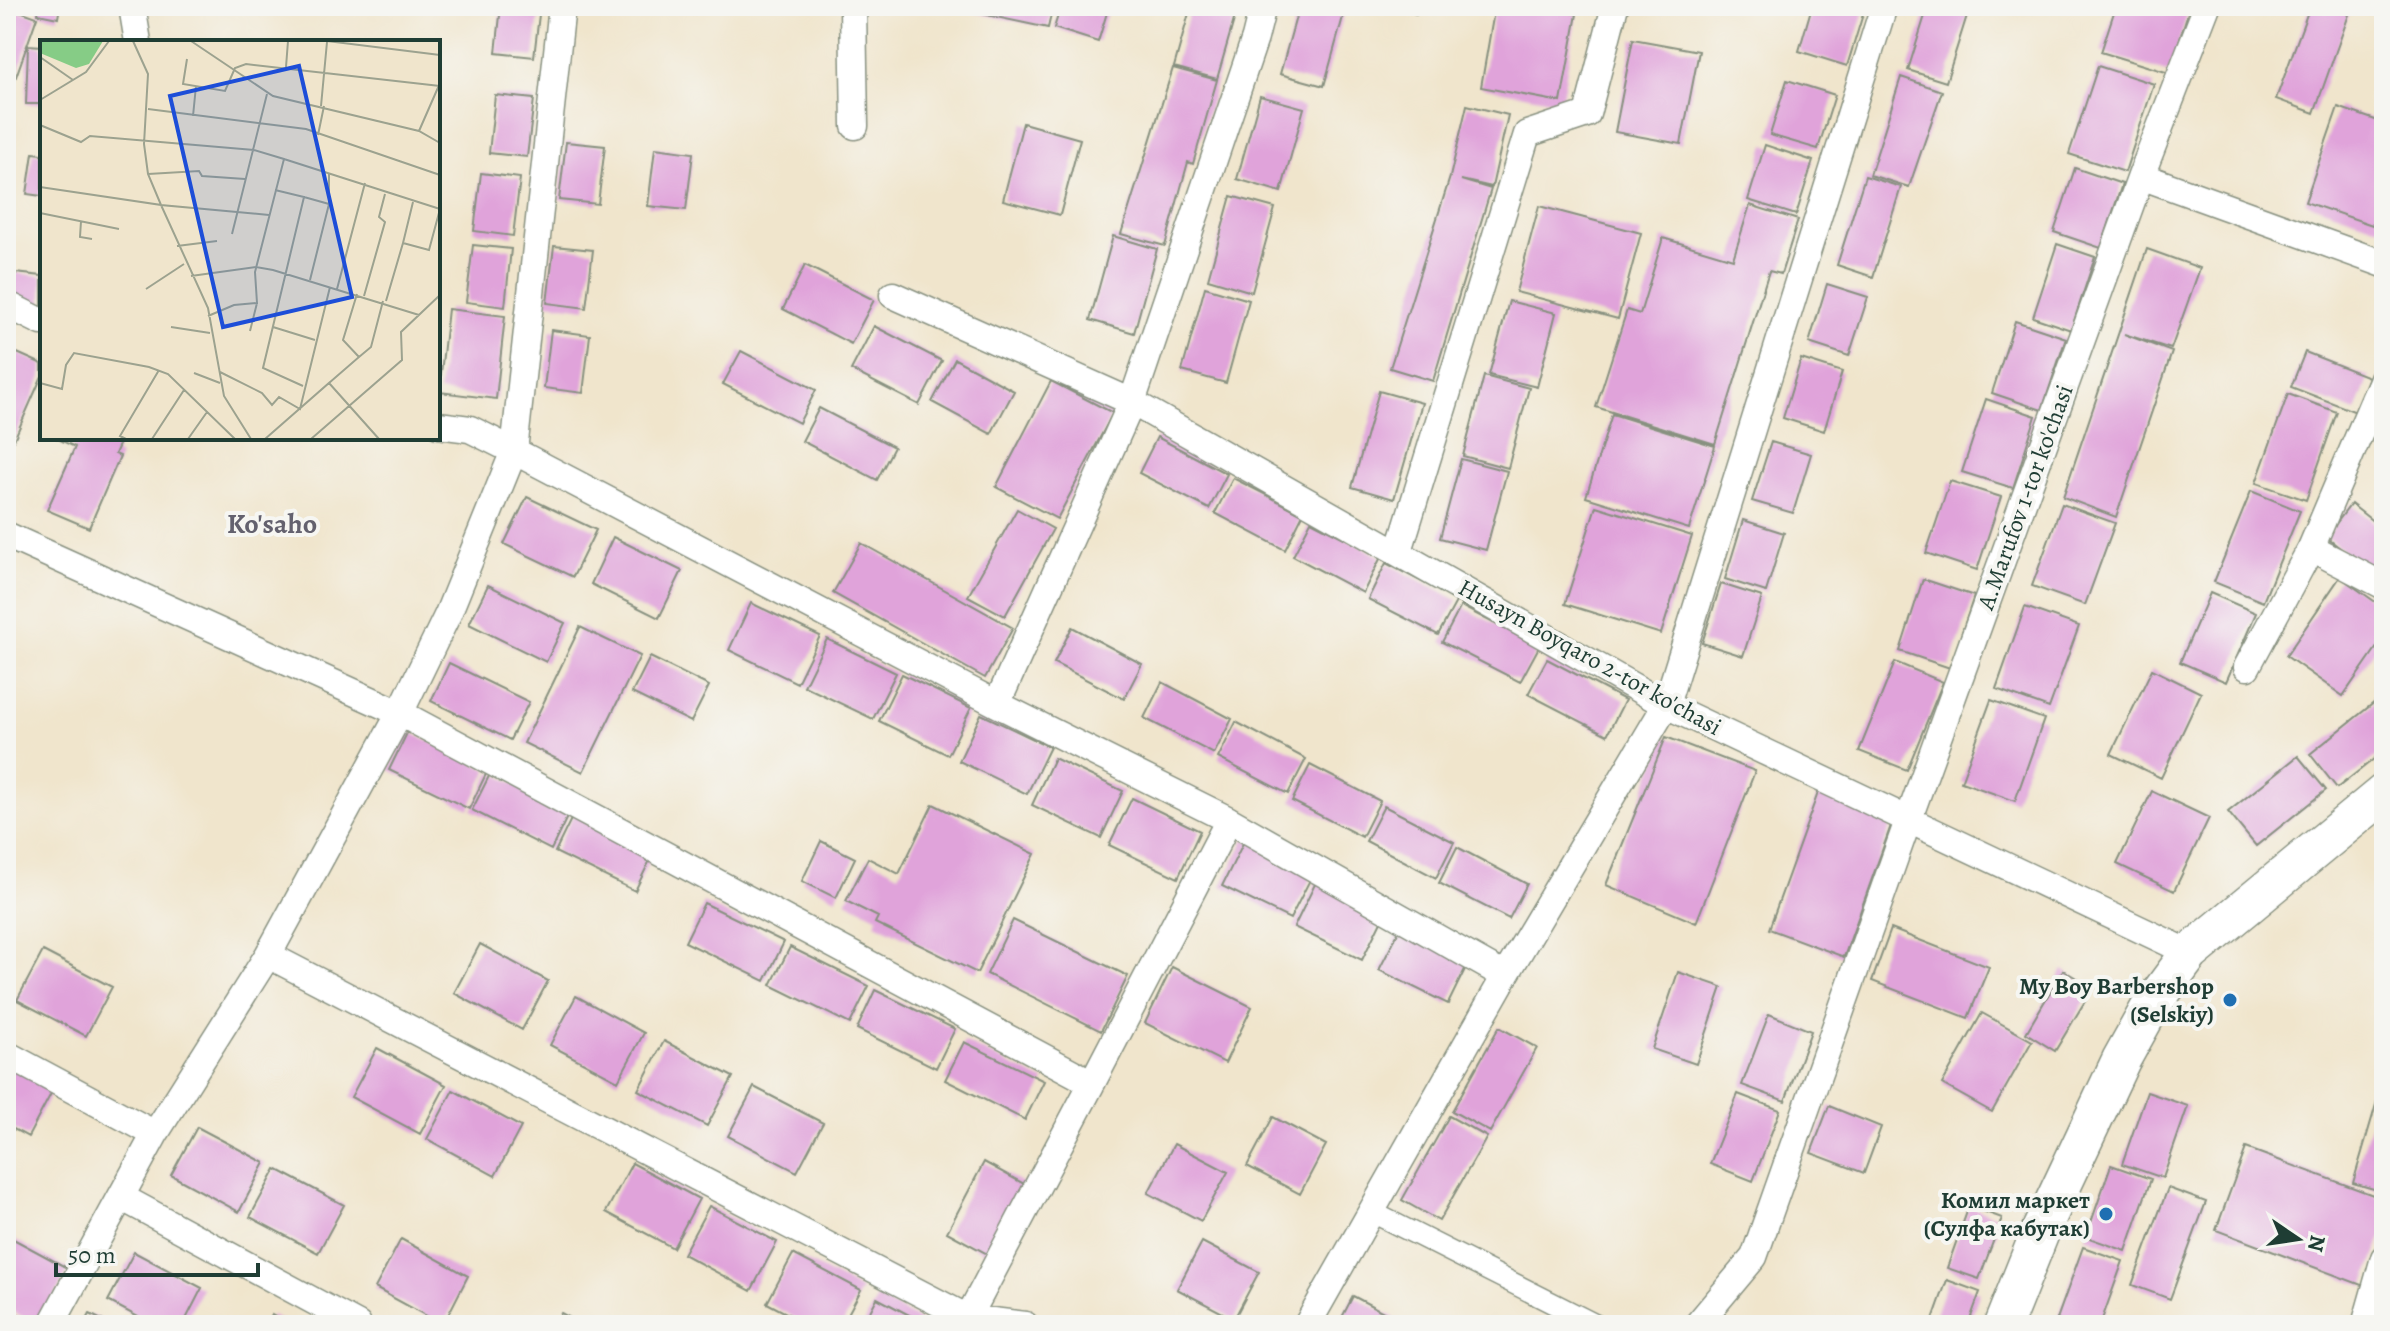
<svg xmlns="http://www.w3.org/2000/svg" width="2390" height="1331" font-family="Alegreya,serif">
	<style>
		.building { fill: #e0a3da }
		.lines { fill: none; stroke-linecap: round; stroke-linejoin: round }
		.pedestrian-casing { stroke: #889180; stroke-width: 23 }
		.minor-casing { stroke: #889180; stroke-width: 29 }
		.secondary-casing { stroke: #889180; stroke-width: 41 }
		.pedestrian { stroke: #fff; stroke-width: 20 }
		.minor { stroke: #fff; stroke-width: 26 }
		.secondary { stroke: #fff; stroke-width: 38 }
		.poi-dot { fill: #1f6fb2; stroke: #f6f6f2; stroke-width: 3 }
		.labels { text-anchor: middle; stroke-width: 8; stroke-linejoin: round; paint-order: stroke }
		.street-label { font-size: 24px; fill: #1f3d34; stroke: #f6f6f2 }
		.poi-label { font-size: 24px; font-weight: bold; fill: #1f3d34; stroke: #f6f6f2; text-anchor: end }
		.quarter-label { font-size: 28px; font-weight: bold; fill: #63616e; stroke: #f6f6f2 }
		.inset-road { fill: none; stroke: #9ca28f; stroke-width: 2 }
		.view { fill: #1d4ed8; fill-opacity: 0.15; stroke: #1d4ed8; stroke-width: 4 }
		.inset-edge { fill: none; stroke: #1f3d34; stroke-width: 4 }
	</style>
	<rect width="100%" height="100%" fill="#f6f6f2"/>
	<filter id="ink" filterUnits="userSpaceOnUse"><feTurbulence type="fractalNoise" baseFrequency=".0125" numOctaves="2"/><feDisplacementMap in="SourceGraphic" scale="16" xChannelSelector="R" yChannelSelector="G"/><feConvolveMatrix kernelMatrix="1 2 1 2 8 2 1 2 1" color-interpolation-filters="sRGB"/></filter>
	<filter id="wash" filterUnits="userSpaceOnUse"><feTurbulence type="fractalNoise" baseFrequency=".006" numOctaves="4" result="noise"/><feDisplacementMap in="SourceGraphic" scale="32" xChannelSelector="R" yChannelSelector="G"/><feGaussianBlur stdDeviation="1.8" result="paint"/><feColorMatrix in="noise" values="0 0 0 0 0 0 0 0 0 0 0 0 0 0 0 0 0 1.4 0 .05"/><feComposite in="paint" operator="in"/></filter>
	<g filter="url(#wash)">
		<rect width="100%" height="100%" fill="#f0e5cc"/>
		<g id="blocks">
			<path class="building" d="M6,6L37,17L6,105Z
				M39,6H60L58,18L38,14Z
				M501,6H540L534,57L496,53Z
				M959,6H1053L1048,28L958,9Z
				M1061,6H1109L1098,42L1054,28Z
				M1191,6H1238L1217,79L1174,67Z
				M1299,6H1346L1324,86L1280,74Z
				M1389,6H1418L1416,14Z
				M1495,6H1533L1577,14L1561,102L1481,87Z
				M1812,6H1846L1864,11L1847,66L1799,51Z
				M1928,6H1970L1946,82L1908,70Z
				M2116,6H2190L2169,73L2101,52Z
				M2310,6H2352L2314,113L2276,99Z
				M1633,39L1699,51L1681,144L1615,132Z
				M28,45L42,46V104H26Z
				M2098,66L2154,84L2125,172L2069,154Z
				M1173,68L1217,80L1193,164L1188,162L1165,246L1121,234Z
				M1901,77L1942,91L1909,187L1870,175Z
				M1787,80L1835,95L1818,149L1770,135Z
				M495,95L534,99L527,157L489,153Z
				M1260,96L1304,108L1281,192L1237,179Z
				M1467,105L1508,115L1492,187L1461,180L1491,189L1433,381L1390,368L1450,177Z
				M2338,107L2384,123V229L2305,202Z
				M1023,123L1080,139L1060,215L1003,200Z
				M566,142L605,146L598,204L559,200Z
				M1765,145L1813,161L1796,215L1748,200Z
				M655,148L693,153L686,210L648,206Z
				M33,153L42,154V196L27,194Z
				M2075,168L2122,184L2101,248L2054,232Z
				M481,173L520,178L513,236L474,231Z
				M1865,176L1901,187L1873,277L1837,265Z
				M1231,196L1275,208L1252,292L1208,279Z
				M1750,205L1798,220L1781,274L1769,271L1715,444L1596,407L1627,310L1640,314L1663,238L1733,259Z
				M1539,206L1641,233L1618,319L1516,292Z
				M1113,236L1157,249L1134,333L1090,320Z
				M2057,244L2095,257L2071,330L2033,317Z
				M473,245L511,249L505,307L466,302Z
				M554,246L593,250L586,308L547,303Z
				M2147,249L2200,268L2171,349L2124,334L2172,352L2116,517L2063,497Z
				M805,265L874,300L851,344L783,309Z
				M6,272L42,276V314L6,297Z
				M1827,284L1868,297L1849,356L1809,343Z
				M1205,287L1249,300L1226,383L1182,371Z
				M1509,301L1556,313L1537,387L1489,375Z
				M448,309L505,316L496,399L439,392Z
				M2015,321L2066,338L2042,410L1992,393Z
				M874,326L942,361L919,405L851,370Z
				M551,330L590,335L583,393L544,388Z
				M6,348L42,364V376L13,442L6,439Z
				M741,351L816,390L799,423L723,384Z
				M2305,352L2369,377L2356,412L2291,387Z
				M955,359L1014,391L991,434L932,402Z
				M1801,359L1842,372L1824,431L1783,418Z
				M1484,376L1529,388L1508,468L1463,456Z
				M1051,381L1113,413L1057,519L996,487Z
				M1379,391L1422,403L1394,499L1352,487Z
				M2288,394L2337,412L2306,500L2256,483Z
				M1986,399L2036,416L2013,488L1962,472Z
				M819,408L894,447L877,480L802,441Z
				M1612,414L1715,446L1689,529L1586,497Z
				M1157,437L1227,474L1209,509L1139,473Z
				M56,438H122L115,454L120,456L89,528L47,510L75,447Z
				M1771,442L1811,454L1793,513L1752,501Z
				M1461,459L1507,471L1486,550L1440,538Z
				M1233,478L1303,514L1285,550L1215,513Z
				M1950,481L2001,497L1977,570L1926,553Z
				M2251,491L2300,511L2263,602L2214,582Z
				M527,497L596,530L573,577L504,544Z
				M2062,504L2115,523L2085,605L2032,586Z
				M2351,504L2384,530V574L2380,579L2326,537Z
				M1596,506L1692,536L1661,634L1565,604Z
				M1017,509L1053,529L1005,616L968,596Z
				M1743,520L1784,533L1766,592L1725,579Z
				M1311,521L1381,557L1363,593L1293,556Z
				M613,537L682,571L659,618L591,584Z
				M861,543L1013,628L985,678L833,593Z
				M1386,563L1457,600L1438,635L1368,599Z
				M2340,577L2384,608V637L2343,696L2286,656Z
				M1923,579L1974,596L1950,668L1900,651Z
				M1721,584L1762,597L1743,656L1702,643Z
				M488,585L565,623L546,662L469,624Z
				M2210,593L2256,613L2226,682L2180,662Z
				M751,603L820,636L797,683L729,650Z
				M1461,606L1539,647L1520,682L1442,642Z
				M2025,607L2079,626L2049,708L1996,689Z
				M580,627L640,656L583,772L524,743Z
				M1072,627L1142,664L1124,699L1054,663Z
				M827,639L896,673L873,719L804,686Z
				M650,657L709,686L691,722L632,693Z
				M1547,659L1625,700L1607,735L1528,694Z
				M1895,662L1943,682L1907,770L1859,751Z
				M449,663L529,702L510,740L431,701Z
				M2152,669L2201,693L2161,778L2111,754Z
				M902,674L971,708L948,755L879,721Z
				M1162,682L1232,719L1214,754L1144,718Z
				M2380,698L2384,703V751L2337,788L2310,754Z
				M1991,700L2044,719L2015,801L1961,782Z
				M981,714L1050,747L1027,794L959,761Z
				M1236,722L1306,759L1288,794L1218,758Z
				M408,731L488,770L469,809L389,770Z
				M1666,737L1755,771L1696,923L1606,885Z
				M2298,756L2326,790L2256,846L2228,812Z
				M1054,758L1123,791L1101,838L1032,805Z
				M1310,765L1380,801L1362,837L1292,801Z
				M491,772L570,811L551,850L472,810Z
				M1819,790L1894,817L1844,957L1769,929Z
				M2152,791L2209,818L2174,891L2117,864Z
				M1132,798L1200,831L1178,878L1109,845Z
				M933,804L1035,854L977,973L875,923L878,917L846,901L868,858L899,874Z
				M1384,806L1454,842L1436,878L1366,841Z
				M574,813L654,852L635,891L555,852Z
				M1245,839L1314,872L1290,919L1222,886Z
				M821,841L855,858L836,898L802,881Z
				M1457,847L1527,884L1509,919L1439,883Z
				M1317,880L1385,913L1362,960L1294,927Z
				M704,903L784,942L765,981L685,942Z
				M1013,920L1128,976L1101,1031L987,974Z
				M1403,923L1471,957L1448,1004L1379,970Z
				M1891,929L1989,967L1968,1018L1872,981Z
				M480,944L548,981L522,1030L454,993Z
				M790,947L869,986L850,1024L771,985Z
				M43,951L112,987L86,1036L17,1000Z
				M1172,967L1252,1007L1225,1063L1145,1023Z
				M2063,970L2093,988L2055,1051L2026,1033Z
				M1678,972L1722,987L1696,1064L1652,1049Z
				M875,990L955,1029L936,1068L857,1029Z
				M576,996L644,1033L618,1081L550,1045Z
				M1982,1013L2032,1041L1992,1112L1942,1084Z
				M1769,1014L1811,1031L1785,1101L1742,1085Z
				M1499,1027L1537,1048L1490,1132L1452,1111Z
				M664,1041L733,1077L707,1126L638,1090Z
				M964,1042L1044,1081L1025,1120L945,1080Z
				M377,1048L446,1085L420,1134L351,1097Z
				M6,1062L54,1088L28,1137L6,1125Z
				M754,1087L823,1123L797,1172L728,1136Z
				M453,1090L521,1127L495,1176L427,1139Z
				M2147,1092L2188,1106L2163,1178L2122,1164Z
				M1738,1094L1780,1110L1753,1181L1710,1164Z
				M2377,1101L2384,1102V1192L2353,1183Z
				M1829,1106L1881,1127L1864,1173L1811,1153Z
				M1449,1116L1487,1137L1439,1221L1402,1200Z
				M1273,1117L1326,1145L1300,1194L1247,1166Z
				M197,1127L265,1163L239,1212L171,1175Z
				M1174,1144L1228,1172L1201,1221L1148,1193Z
				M2246,1148L2384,1199V1232L2364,1286L2216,1230Z
				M984,1162L1026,1185L989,1255L947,1232Z
				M632,1163L699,1199L673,1248L606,1212Z
				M2111,1165L2151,1179L2126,1251L2086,1237Z
				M276,1169L344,1205L318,1253L250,1217Z
				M2168,1188L2206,1202L2170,1299L2132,1285Z
				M709,1206L777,1242L751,1291L683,1254Z
				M1969,1206L2002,1218L1979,1279L1947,1268Z
				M6,1235L69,1269L39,1325L6,1308Z
				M401,1239L468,1276L443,1325L375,1288Z
				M1202,1242L1259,1272L1234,1319L1177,1289Z
				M2083,1247L2123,1261L2100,1325H2075L2057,1319Z
				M134,1252L202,1288L183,1325H153L108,1301Z
				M793,1254L861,1290L842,1325H809L767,1303Z
				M1947,1280L1980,1292L1968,1325H1931Z
				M1353,1296L1395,1318L1392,1325H1338Z
				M877,1298L928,1325H863Z
				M561,1313L583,1325H555Z
				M90,1314L111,1325H84Z
				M272,1315L290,1325H267Z"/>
		</g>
	</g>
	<g filter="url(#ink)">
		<use href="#blocks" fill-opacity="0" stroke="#889180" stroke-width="2"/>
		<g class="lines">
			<g class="pedestrian-casing">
				<path id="pedestrian" d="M1370,1211L1596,1325"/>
			</g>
			<g class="minor-casing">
				<path id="minor" d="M132,6L138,42
					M853,6L855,126
					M2141,176L2384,264
					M893,295L1132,402L1666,705L2190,953
					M6,304L42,322
					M2384,376L2311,548L2384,586
					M438,425L470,429L514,451L997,704L1229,820L1505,976L1666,705L1884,6
					M6,535L400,713L1092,1083L1229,820
					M1399,551L1527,134L1587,114L1615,6
					M2247,667L2311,548
					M997,704L1132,402L1255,38L1263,6
					M268,955L968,1318L1025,1325
					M6,1054L155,1134
					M121,1197L358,1325
					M968,1318L1092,1083
					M51,1325L155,1134L268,955L400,713L448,614L514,451L562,6
					M1307,1325L1505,976
					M1697,1325L1754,1257L1909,818L2141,176L2207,6
					M2365,1325L2384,1258"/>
			</g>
			<g class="secondary-casing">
				<path id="secondary" d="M2003,1325L2041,1230L2121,1060L2151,1006L2190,953L2384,793"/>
			</g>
			<use href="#pedestrian" class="pedestrian"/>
			<use href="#minor" class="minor"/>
			<use href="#secondary" class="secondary"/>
		</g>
	</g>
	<g class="poi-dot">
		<circle cx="2230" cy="1000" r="8"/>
		<circle cx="2106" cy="1214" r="8"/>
	</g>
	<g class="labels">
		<g class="street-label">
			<text transform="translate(2025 497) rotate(-70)" y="8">A.Marufov 1-tor ko'chasi</text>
			<text transform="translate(1590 657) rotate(29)" y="8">Husayn Boyqaro 2-tor ko'chasi</text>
		</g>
		<g class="poi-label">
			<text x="2214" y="994">My Boy Barbershop<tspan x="2214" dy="28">(Selskiy)</tspan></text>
			<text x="2090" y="1208">Комил маркет<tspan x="2090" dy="28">(Сулфа кабутак)</tspan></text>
		</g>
		<g class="quarter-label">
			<text x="272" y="533">Ko'saho</text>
		</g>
	</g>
	<g transform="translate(40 40)">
		<rect width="400" height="400" fill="#f0e5cc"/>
		<path d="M0,1H63L49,24L36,28L0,13Z" fill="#86cc86"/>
		<path class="inset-road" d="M93,1L108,34L104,104L108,134L121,165L229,175M151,1L233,56L379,91L400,103M287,1L400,15M0,17L33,40M147,19L143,44L185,51L195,28L206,24L400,46M246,27L248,1M0,60L46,32L69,1M281,66L287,2M108,69L266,89L400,135M153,76L156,46M0,85L41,102L50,96L214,110L244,119L215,232L217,263L194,265L168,276M379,91L400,43M278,95L284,66M244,119L400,169M108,134L159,131L162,136L205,139M0,147L121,165L168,268L184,356L211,399M235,150L264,157L223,328L263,346M264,157L289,164M373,162L363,203L389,210L400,169M0,173L79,189M41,181L40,197L52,199M192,194L227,54M137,206L177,201M151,236L216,227L233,230L379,275M270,240L289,164V133M106,249L144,224M297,249L325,143M324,256L345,182L339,177L345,154M346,261L363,203M131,287L170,293M233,287L275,300M210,291L217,263M319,317L331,307L343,261M180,332L222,353L232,365L239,357L260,369L290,247M154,333L180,343M0,343L22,349L26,325L34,313L109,327L128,334L195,399M289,343L319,317L303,300L317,254M86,399L80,396L119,330M112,399L144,350M148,399L167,372M225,399L289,343L339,399M271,399L362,320L361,292L400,255"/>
		<path class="view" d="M259,26L312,257L183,287L130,56Z"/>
		<rect width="400" height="400" class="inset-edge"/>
	</g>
	<rect width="2390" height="1331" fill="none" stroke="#f6f6f2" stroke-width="32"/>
	<g transform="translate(2298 1239) rotate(103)" stroke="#f6f6f2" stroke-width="6" paint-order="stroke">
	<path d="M0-6L14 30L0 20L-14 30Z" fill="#1f3d34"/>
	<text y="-12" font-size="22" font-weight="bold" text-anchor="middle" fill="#1f3d34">N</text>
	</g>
	<path d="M56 1263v12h202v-12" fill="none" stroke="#1f3d34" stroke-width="4"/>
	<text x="68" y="1263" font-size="24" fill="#1f3d34" stroke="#f6f6f2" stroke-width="6" paint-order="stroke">50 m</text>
</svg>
